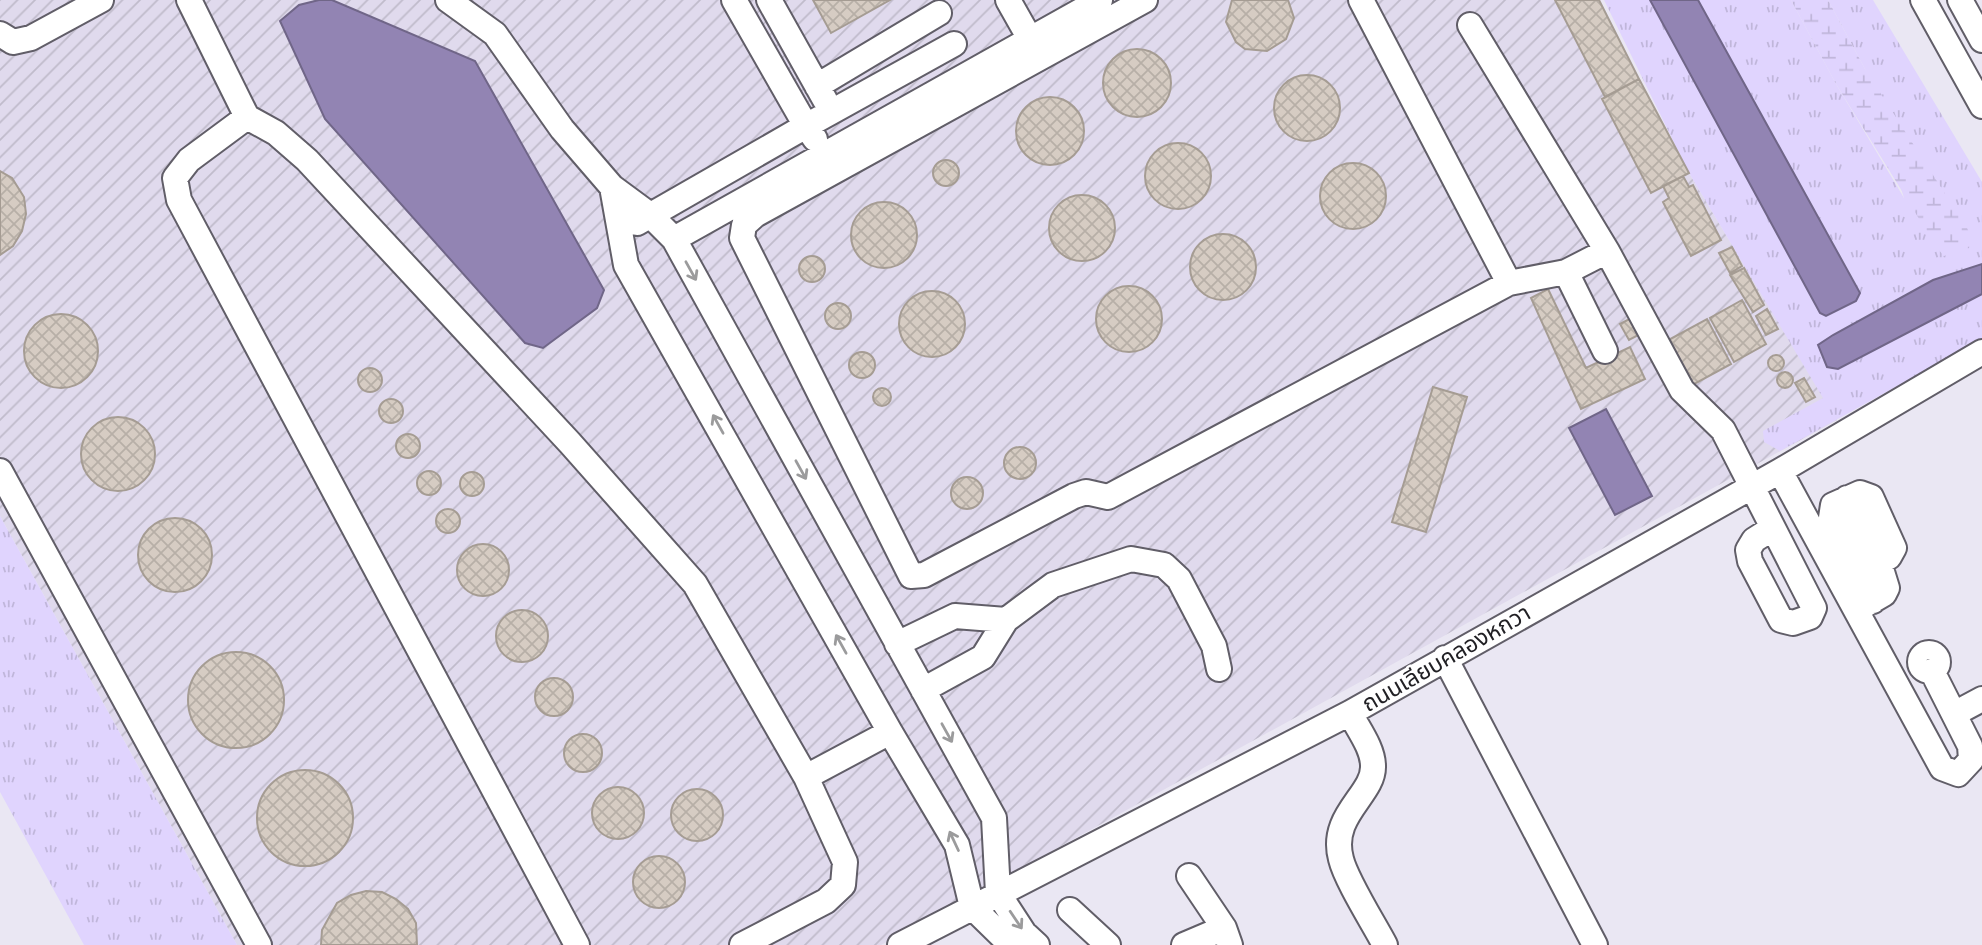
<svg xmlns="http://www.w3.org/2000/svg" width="1982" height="945" font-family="Lora,'Noto Sans Thai',serif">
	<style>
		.industrial { fill: url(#industrial-furrows) }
		.grass { fill: url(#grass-tufts) }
		.wetland { fill: url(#wetland-marsh) }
		.water { fill: #9284b3; stroke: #706688; stroke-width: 2 }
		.building { fill: url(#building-cross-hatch); stroke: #a59c93; stroke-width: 2 }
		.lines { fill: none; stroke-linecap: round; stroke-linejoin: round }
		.minor-casing { stroke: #615e68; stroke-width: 28 }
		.minor { stroke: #fff; stroke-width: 24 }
		.oneway { stroke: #9b9b9c }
		.labels { text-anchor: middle; stroke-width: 5; stroke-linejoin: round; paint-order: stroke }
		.street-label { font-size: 23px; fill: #212024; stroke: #fff }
	</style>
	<defs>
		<pattern id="industrial-furrows" width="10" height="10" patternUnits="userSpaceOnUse" patternTransform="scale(1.75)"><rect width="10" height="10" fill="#e0daed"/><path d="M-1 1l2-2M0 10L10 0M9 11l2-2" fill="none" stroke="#c0bbcb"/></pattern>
		<pattern id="grass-tufts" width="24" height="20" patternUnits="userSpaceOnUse" patternTransform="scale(1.75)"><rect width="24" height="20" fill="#e0d4fe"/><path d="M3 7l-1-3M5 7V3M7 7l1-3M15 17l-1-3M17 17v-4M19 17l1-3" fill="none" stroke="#c0b6da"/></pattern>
		<pattern id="wetland-marsh" width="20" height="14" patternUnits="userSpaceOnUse" patternTransform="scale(1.75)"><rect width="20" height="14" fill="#e0d4fe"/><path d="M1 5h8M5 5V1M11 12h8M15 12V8" fill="none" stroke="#c0b6da"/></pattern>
		<pattern id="building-cross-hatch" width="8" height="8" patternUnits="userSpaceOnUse" patternTransform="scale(1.75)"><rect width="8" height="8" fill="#d6ccc3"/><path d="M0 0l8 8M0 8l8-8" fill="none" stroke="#b7afa7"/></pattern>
	</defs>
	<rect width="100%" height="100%" fill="#eae7f3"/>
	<path class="industrial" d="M0,0H1597L1689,173L1837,420L881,945H237L0,516Z"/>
	<path class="grass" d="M1604,0H1650L1820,313L1826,316L1860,293L1698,0H1791L1836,84L1904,198L1865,69L1828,0H1873L1982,182V264L1933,280L1833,335L1838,369L1982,294V339L1780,451L1764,442L1763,431L1823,398L1689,173Z
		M0,516L237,945H84L0,792Z"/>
	<path class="wetland" d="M1791,0H1828L1865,69L1967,228L1972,239L1969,248L1944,256L1937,248L1836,84Z"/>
	<path class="water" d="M319,0H332L475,61L604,290L597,308L543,348L525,343L325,119L280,21L299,5Z
		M1650,0H1698L1860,293L1856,301L1826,316L1820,313Z
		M1982,264V294L1838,369L1827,367L1818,345L1833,335L1933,280Z
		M1606,409L1652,496L1615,515L1569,428Z"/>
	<path class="building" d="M813,0H890L831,33Z
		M1232,0H1288L1294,18L1286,39L1267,51L1245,49L1236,42L1226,22Z
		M1555,0H1599L1639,79L1605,97Z
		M1103 83a34 34 0 1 1 68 0a34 34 0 1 1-68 0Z
		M1274 108a33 33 0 1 1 66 0a33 33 0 1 1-66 0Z
		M1639,79L1689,173L1651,193L1602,99Z
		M1016 131a34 34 0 1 1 68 0a34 34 0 1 1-68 0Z
		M1145 176a33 33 0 1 1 66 0a33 33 0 1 1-66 0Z
		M933 173a13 13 0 1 1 26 0a13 13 0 1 1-26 0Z
		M1320 196a33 33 0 1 1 66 0a33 33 0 1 1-66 0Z
		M0,171L12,178L24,197L26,214L22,231L13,246L0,255Z
		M1683,176L1689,187L1693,185L1721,240L1691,256L1663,202L1669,198L1663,186Z
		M1049 228a33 33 0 1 1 66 0a33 33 0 1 1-66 0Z
		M851 235a33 33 0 1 1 66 0a33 33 0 1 1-66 0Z
		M1190 267a33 33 0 1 1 66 0a33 33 0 1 1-66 0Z
		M1732,247L1742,266L1730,273L1719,253Z
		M799 269a13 13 0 1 1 26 0a13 13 0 1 1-26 0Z
		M1744,268L1764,305L1753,312L1730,275Z
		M1096 319a33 33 0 1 1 66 0a33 33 0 1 1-66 0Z
		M1548,289L1586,368L1630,347L1645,379L1581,409L1531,298Z
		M899 324a33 33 0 1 1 66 0a33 33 0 1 1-66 0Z
		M1742,300L1766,344L1734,362L1710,318Z
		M825 316a13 13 0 1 1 26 0a13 13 0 1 1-26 0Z
		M1767,309L1778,329L1766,335L1756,316Z
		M24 351a37 37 0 1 1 74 0a37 37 0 1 1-74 0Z
		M1633,317L1642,333L1629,340L1620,324Z
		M1707,319L1731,364L1687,388L1663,343Z
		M849 365a13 13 0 1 1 26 0a13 13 0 1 1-26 0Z
		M1768 363a8 8 0 1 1 16 0a8 8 0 1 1-16 0Z
		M358 380a12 12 0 1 1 24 0a12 12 0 1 1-24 0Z
		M1777 380a8 8 0 1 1 16 0a8 8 0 1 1-16 0Z
		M1804,378L1815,397L1806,402L1795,383Z
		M1433,387L1467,397L1426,532L1392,522Z
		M873 397a9 9 0 1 1 18 0a9 9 0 1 1-18 0Z
		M379 411a12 12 0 1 1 24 0a12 12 0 1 1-24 0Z
		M81 454a37 37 0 1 1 74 0a37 37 0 1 1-74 0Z
		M396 446a12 12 0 1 1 24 0a12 12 0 1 1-24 0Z
		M1004 463a16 16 0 1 1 32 0a16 16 0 1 1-32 0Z
		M417 483a12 12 0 1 1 24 0a12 12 0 1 1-24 0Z
		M460 484a12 12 0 1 1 24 0a12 12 0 1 1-24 0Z
		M951 493a16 16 0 1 1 32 0a16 16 0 1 1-32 0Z
		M436 521a12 12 0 1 1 24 0a12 12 0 1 1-24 0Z
		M138 555a37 37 0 1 1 74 0a37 37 0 1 1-74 0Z
		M457 570a26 26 0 1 1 52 0a26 26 0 1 1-52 0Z
		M496 636a26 26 0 1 1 52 0a26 26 0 1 1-52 0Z
		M188 700a48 48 0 1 1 96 0a48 48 0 1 1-96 0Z
		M535 697a19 19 0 1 1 38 0a19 19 0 1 1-38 0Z
		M564 753a19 19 0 1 1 38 0a19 19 0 1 1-38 0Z
		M257 818a48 48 0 1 1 96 0a48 48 0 1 1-96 0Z
		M592 813a26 26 0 1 1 52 0a26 26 0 1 1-52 0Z
		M671 815a26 26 0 1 1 52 0a26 26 0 1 1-52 0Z
		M633 882a26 26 0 1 1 52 0a26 26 0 1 1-52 0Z
		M366,891L382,892L396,899L408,909L416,923L417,945H321L322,930L337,903L351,895Z"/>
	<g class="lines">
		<g class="minor-casing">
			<path id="minor" d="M189,0L247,117L276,133L307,160L570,443L695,584L806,777L845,862L843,885L826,901L742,945
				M448,0L495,34L562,129L612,187L650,215L674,239L994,818L998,893L1024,933L1037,945
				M769,0L825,100
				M1008,0L1030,39
				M1145,0L755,215L744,225L742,238L911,576L924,575L1074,496L1086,492L1108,497L1509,283L1566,272L1607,251
				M1361,0L1509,283
				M1923,0L1982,106
				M1960,0L1982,40
				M1470,25L1607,251L1682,390L1723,430L1814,608L1810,617L1793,623L1781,620L1750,561L1748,550L1754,540L1773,528
				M0,34L13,42L31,38L101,0
				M817,86L939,13
				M247,117L189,160L175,178L179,200L577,945
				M815,139L806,126L954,44
				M612,187L626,265L890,732L957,845L972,907L1011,945
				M637,223L806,126L734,0
				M674,239L1100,0
				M1566,272L1605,351
				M0,471L259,945
				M1780,471L1942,768L1958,774L1971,760L1970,746L1932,671
				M1847,498L1879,562L1887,588L1884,594L1860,608
				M1873,601L1831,518L1833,505L1860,493L1871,497L1894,548L1889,557L1879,562
				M897,644L955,616L1006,620
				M1920 662a9 9 0 1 1 18 0a9 9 0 1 1-18 0Z
				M1445,658L1595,945
				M923,690L983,657L1006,620L1053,585L1131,559L1164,565L1179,579L1214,646L1219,669
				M1350,713C1358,729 1373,748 1373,766C1374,795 1329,815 1341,859C1346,880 1374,924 1385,945
				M1954,714L1982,699
				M806,777L890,732
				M1189,876L1224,928L1230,945
				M1070,910L1108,945
				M900,945L1350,713L1780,471L1982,352
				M1184,945L1224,928"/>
		</g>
		<use href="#minor" class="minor"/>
	</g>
	<defs><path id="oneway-shaft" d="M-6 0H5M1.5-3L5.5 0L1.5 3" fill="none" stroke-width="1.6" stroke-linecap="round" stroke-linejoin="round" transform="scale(1.75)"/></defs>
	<g class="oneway">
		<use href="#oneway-shaft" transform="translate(691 271) rotate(61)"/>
		<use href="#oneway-shaft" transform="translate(718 424) rotate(-119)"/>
		<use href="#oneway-shaft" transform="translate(801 470) rotate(61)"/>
		<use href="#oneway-shaft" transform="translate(841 644) rotate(-119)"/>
		<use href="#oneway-shaft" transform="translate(947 733) rotate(61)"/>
		<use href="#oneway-shaft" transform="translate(954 841) rotate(-115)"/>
		<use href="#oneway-shaft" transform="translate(1016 920) rotate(56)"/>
	</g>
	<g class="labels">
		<g class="street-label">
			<text transform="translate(1446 658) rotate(-30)" y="8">ถนนเลียบคลองหกวา</text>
		</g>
	</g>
</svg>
